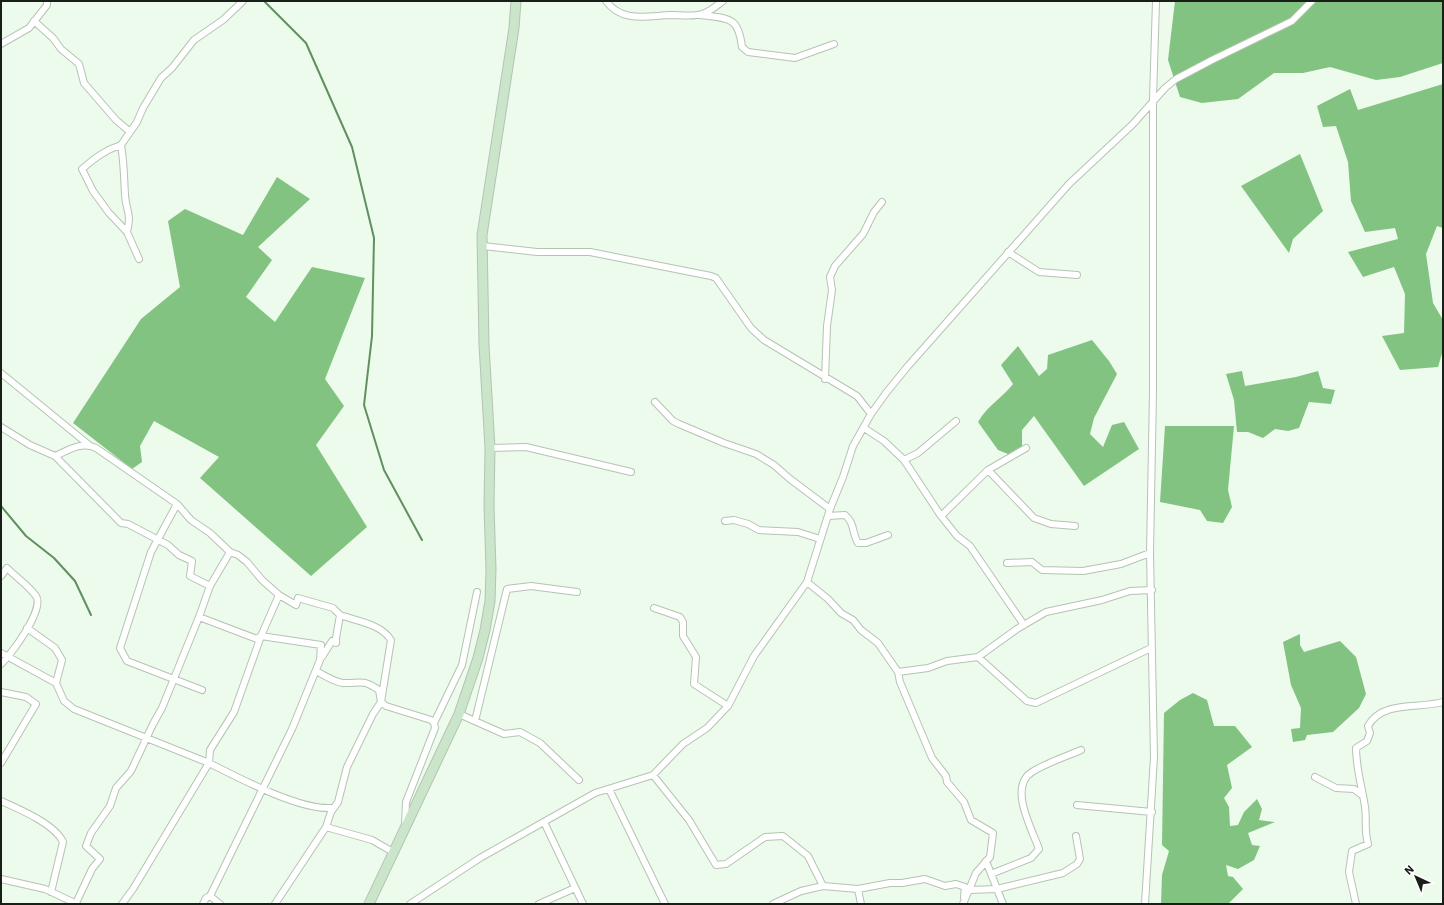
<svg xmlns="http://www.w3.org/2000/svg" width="1444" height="905" font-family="'IBM Plex Sans',sans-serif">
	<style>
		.forest { fill: #82c381 }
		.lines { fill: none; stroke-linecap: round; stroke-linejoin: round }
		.stream { stroke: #608f60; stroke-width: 2 }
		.minor-casing { stroke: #b5c3b4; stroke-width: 8 }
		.secondary-casing { stroke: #b5c3b4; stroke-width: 11 }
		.minor { stroke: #fff; stroke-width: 6 }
		.secondary { stroke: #cae5ca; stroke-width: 9 }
	</style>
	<rect width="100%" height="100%" fill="#ecfbec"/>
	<path class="forest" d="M1175,1H1443V63L1400,77L1376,80L1330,67L1303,73H1274L1238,99L1202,103L1180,97L1168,60Z
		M1443,84V228L1437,226L1426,254L1433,303L1443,320V350L1438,367L1400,370L1382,336L1404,333L1405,294L1394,267L1363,277L1348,252L1398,239L1395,228L1365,232L1351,201L1348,162L1336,126L1323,127L1317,106L1350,89L1358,110Z
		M1300,154L1323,211L1293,239L1289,253L1241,186Z
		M277,177L310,199L258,247L272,260L246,297L275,322L312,267L365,278L325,379L344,406L316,445L367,527L311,576L200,478L219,457L154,421L140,446L142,462L132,469L73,423L141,319L180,287L168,221L185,209L243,235Z
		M1092,340L1109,361L1117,374L1094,418L1090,434L1103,447L1112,425L1124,422L1139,449L1084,486L1034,416L1022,430V447L1013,456L998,450L978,422C988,405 1002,398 1013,384L1001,365L1018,346L1039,376L1047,369L1048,355Z
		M1242,371L1245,386L1296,377L1318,371L1323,388L1335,390L1331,404L1309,402L1299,428L1288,431L1275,429L1263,438L1248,432H1237L1234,400L1226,374Z
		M1165,426H1234L1228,490L1232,507L1223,523L1207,521L1200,510L1160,502Z
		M1300,634V645L1304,652L1340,641L1356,657L1366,694L1359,708L1333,732L1307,735L1305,740L1293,742L1291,729L1300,728L1301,708L1291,685L1283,642Z
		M1193,693L1207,700L1214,726H1235L1252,747L1227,765L1232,788L1224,798L1229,807L1230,826L1238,825L1244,812L1257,799L1262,809L1259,820L1275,822L1248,833L1252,845L1260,846L1254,860L1238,869L1226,865L1228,876L1233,877L1243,889L1228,904H1161L1162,875L1169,851L1162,845L1164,713L1180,700Z"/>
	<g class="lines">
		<path class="stream" d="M264,1L306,43L352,147L374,238L372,336L364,405L384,470L422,540
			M1,506L26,536L54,558L75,581L91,615"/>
		<g class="minor-casing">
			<path id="minor" d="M606,1C622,23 647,16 671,15C681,15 693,17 702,14C710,12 716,6 723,1
				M700,15C728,19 738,15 742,47L748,52L795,58L834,44
				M34,21L53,38L61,49L79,64L84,83L116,120L129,131
				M1,44L29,28L47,5V1
				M121,145C105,150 95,158 82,169L93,191L109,213L127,232L139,259
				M127,232C132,212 126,212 125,195C124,178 124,162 121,145L137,122L143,108L161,78L172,68L194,40L223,20L243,1
				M483,246L537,252H590L711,276L716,278L751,328L764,340L857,396L871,414
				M1008,252L1039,272L1077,275
				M1,373L89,445
				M825,379L827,326L832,290L830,277L835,266L863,234L874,212L882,202
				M655,402L673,421L679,424L724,443L756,454L774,465L790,479L830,509
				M1,427L30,445L55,456L121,523L128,524L168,545L179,555L192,561L190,576L210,586L199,617L257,639L261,636L321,645L320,660L292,729L210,896
				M864,428L884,441L904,460L941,516L957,536L970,546L1024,625
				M490,448L526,447L631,472
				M55,456C69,450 82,441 96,448L177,504L191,520L210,533L230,552L238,555L247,562L262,580L279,595L296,605L298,598L333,608L340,615L336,638V643L332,641L322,657
				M904,460L918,453L956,421
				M988,470L1034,518L1051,524L1075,526
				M177,504L151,552L120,648L127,661L202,690
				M828,516L845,515C855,523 852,534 858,543H866L888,535
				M941,516L988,470L1026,448
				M725,521L734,520L748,524L759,530L798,532L820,539
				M1007,563L1032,562L1042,570L1083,571L1121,564L1150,553
				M1,576L7,568C16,577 29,586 36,596C45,609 11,655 1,664
				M807,582L828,599L841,613L853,620L861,630L878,643L898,672L900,682L932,758L946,776L947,782L964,802L971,820L993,833L990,857L976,873L963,904
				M210,586L230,552
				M654,608L680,617L683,622V636L696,657L694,684L728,706
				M27,628L55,648L62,660L56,683
				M1,653L56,683L64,701L74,709L209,763L210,750L234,712L261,636L279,595
				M978,657L1027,701L1036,703L1151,648
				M316,671C324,675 334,682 343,683C361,684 360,678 379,690L381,702L386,706L431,720L434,723L435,728L406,802L405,825
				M898,672L928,668L947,661L978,657L1017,629L1046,612L1102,600L1130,591L1152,590
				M1,692L26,697L36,704L1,763
				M459,714L504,734L520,732L540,743L579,780
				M475,721L507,589L531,586L577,592
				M434,723L462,665L477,592
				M653,775L689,820L716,865L726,864L765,837L783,836L808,856L823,886
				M1315,777L1336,788L1354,789L1362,795
				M609,789L665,904
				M1,801C19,809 55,824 63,842L51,892
				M1077,805L1152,812
				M331,812L338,802L347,767L373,714L381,702L391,640C381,624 357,621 340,615
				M544,822L583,904
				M326,827L372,840L393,852
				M986,861L1003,904
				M991,874L1031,858L1039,849C1032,829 1008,787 1032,772C1046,763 1065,757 1081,750
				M1,879L45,889L77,904
				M970,890L997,889L1063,873L1077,864L1080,859L1076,836
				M76,903L92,869L100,859L86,846L91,833L110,806L116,788L131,771L153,724L162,708L199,617
				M122,904L133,889L209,763C239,778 297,809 330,808L331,812L326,827L275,904
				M203,904L206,898L210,896L220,904
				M410,904L480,858L595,793L653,775L683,744L707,728L728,706L754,656L807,582L830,509L843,477L853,446L871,414L886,393L908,366L1069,184L1133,124L1165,88L1176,79L1212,60L1292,21L1312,1
				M539,904L575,888
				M773,904L801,891L823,886L858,889
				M861,904L858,889L890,883H902L925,879L945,886L956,884L965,887L964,897
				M1145,904L1154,757L1150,553L1153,392V99L1156,1
				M1356,904L1349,872L1352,851L1368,844C1364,830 1367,820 1365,807C1362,786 1356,769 1356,748L1367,741L1370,733L1368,726C1382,700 1419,709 1443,702"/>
		</g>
		<g class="secondary-casing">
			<path id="secondary" d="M369,904L459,714L478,658L485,630L490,601L491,569L489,505L490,448L484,345L482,235L514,28L516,1"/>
		</g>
		<use href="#minor" class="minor"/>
		<use href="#secondary" class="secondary"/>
	</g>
	<rect width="1444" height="905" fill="none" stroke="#191e19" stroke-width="4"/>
	<g transform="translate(1416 877) rotate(316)" stroke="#ffffff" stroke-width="3" paint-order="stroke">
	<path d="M0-3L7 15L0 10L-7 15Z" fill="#191e19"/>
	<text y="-6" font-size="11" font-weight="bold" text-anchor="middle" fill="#191e19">N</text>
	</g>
</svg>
